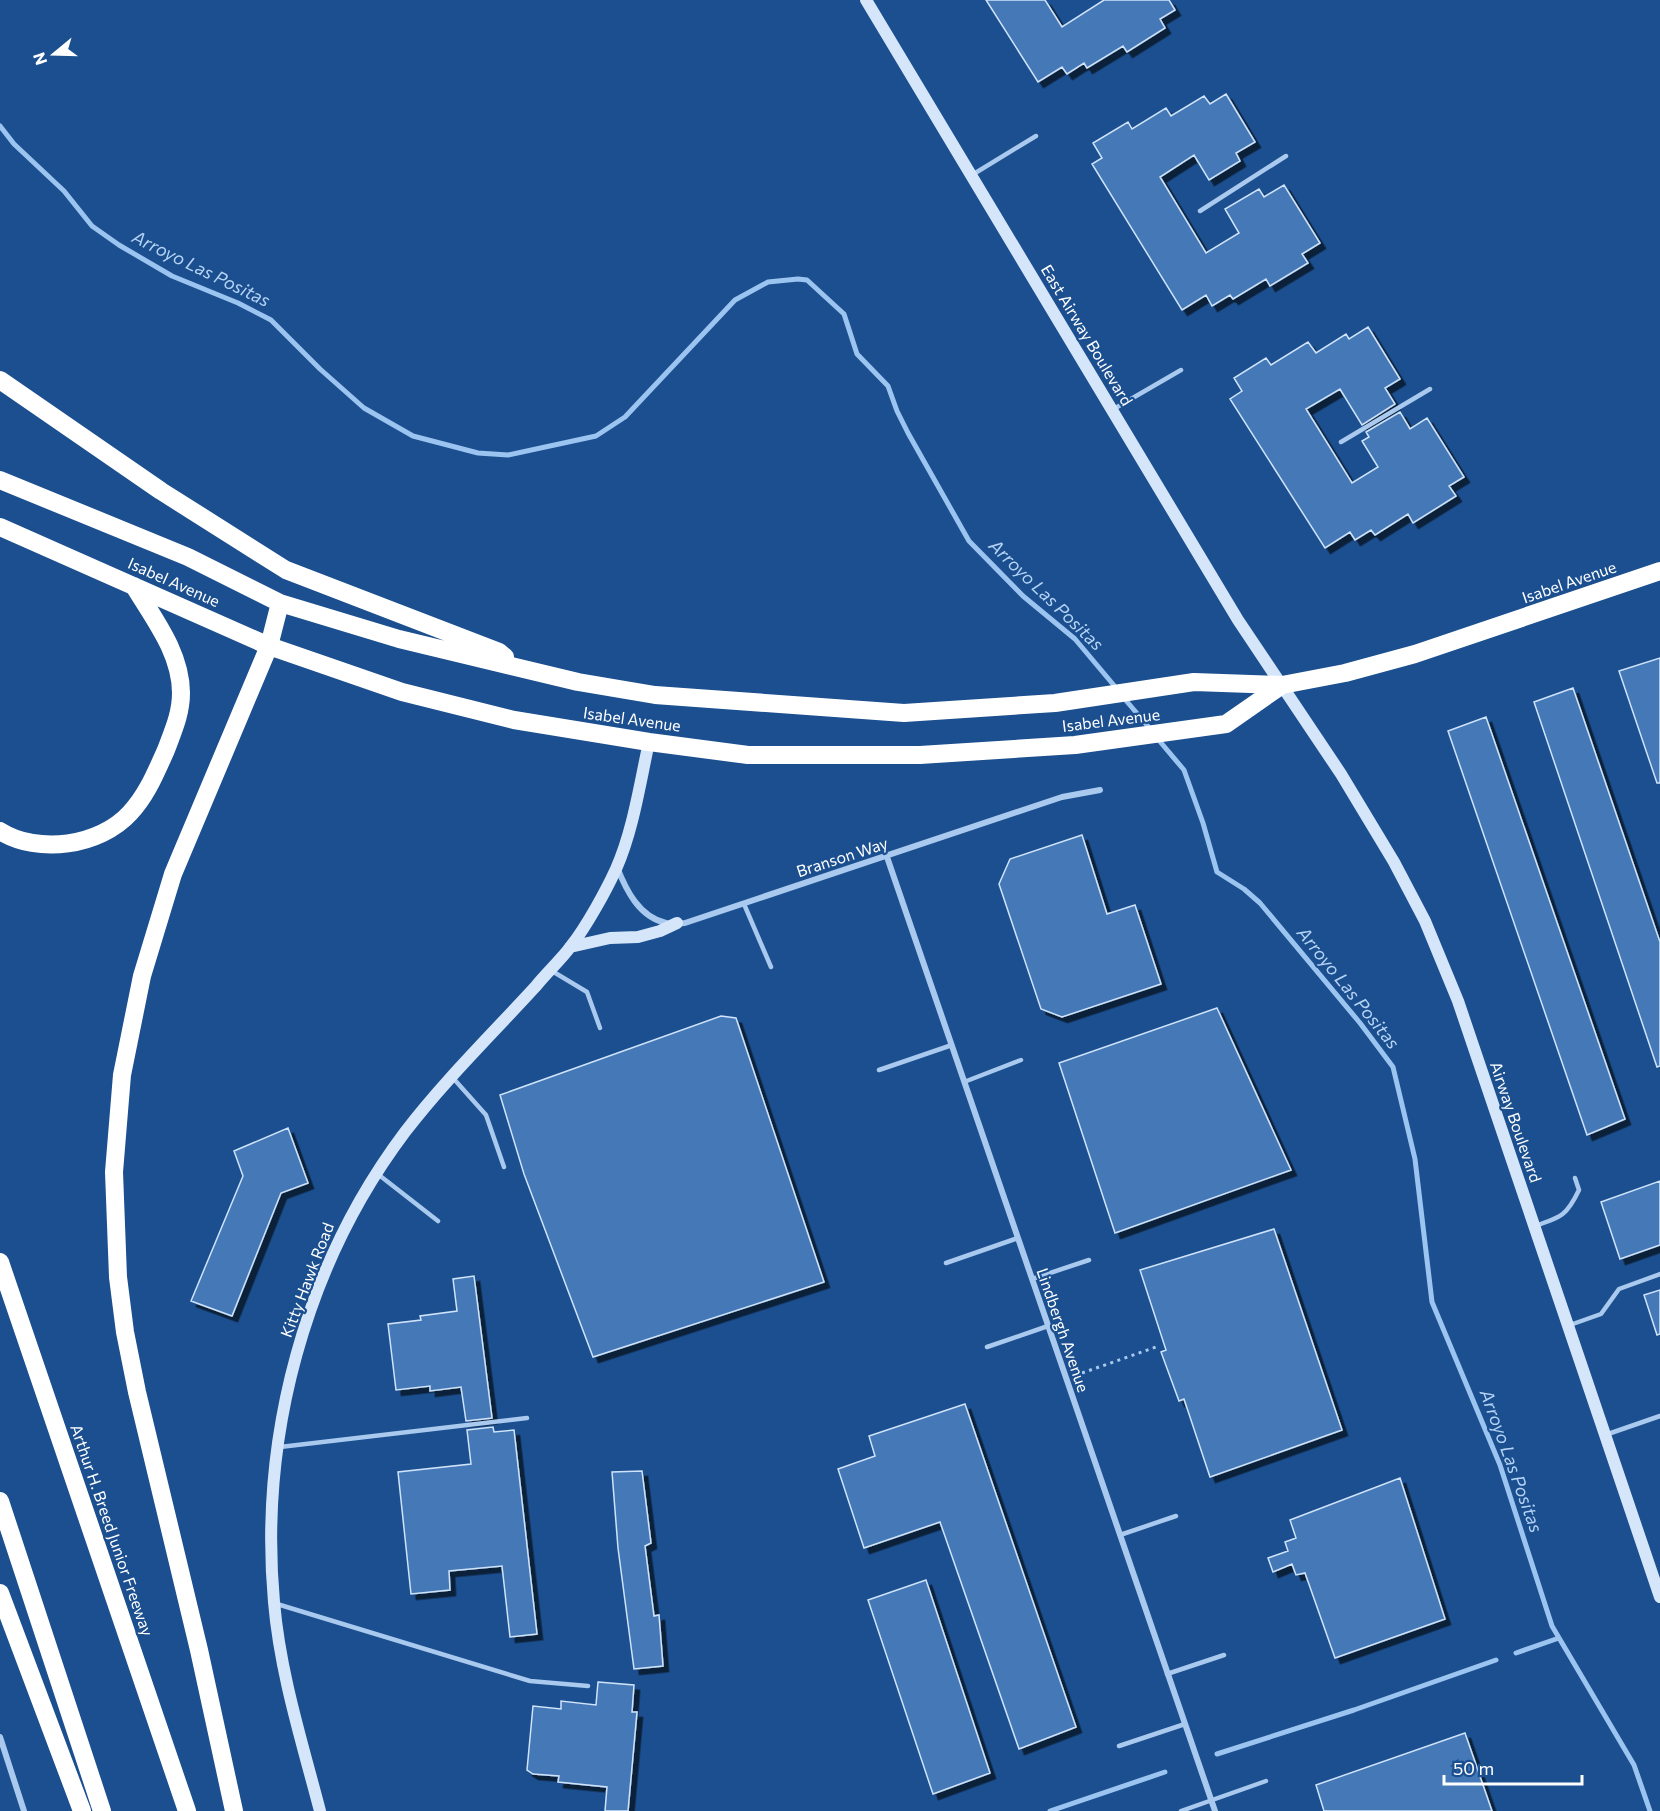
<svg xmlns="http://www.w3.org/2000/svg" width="1660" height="1811" font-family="Commissioner,sans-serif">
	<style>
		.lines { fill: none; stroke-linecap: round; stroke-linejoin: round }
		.stream { stroke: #9cc4f0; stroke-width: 5 }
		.building { fill: #4478b7; stroke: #cfe3fa; stroke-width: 1.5; filter: url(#shadow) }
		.path { stroke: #a9c9ee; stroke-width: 3; stroke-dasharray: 3 4.5; stroke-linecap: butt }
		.lane { stroke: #a9c9ee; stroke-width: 4.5 }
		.street { stroke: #a9c9ee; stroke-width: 6 }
		.secondary { stroke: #d6e6fa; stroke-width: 12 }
		.highway { stroke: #fff; stroke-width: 18 }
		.labels { text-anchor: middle; stroke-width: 4.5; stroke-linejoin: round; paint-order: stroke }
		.street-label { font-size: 16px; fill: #fff; stroke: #1b4f8f }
		.water-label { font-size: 18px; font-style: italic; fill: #b5d3f5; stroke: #1b4f8f }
	</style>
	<defs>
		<filter id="shadow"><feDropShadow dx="5.5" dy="5.5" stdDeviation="0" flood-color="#0009"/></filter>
	</defs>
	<rect width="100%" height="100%" fill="#1b4f8f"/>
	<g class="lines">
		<path class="stream" d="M0,126L14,144L64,191L92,226L119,245L172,276L238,303L271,320L320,369L364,408L413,436L478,453L508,455L596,436L625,417L735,300L768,282L798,279L807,280L844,314L857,354L888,386L897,411L908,433L969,541L1023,596L1075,639L1117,689
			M1123,697L1152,731
			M1157,738L1184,770L1203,823L1217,872L1244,889L1260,903L1360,1023L1393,1067L1415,1159L1432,1302L1500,1465L1552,1626L1634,1765L1650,1811
			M1516,1653L1559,1638
			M1217,1754L1354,1710L1496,1660
			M1050,1811L1165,1772"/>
	</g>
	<path class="building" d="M986,0H1045L1062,27L1104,0H1169L1175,10L1160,19L1165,28L1127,52L1123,46L1087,68L1084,63L1067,74L1062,67L1038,82Z
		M1226,94L1255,142L1236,153L1240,161L1209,180L1194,155L1160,177L1206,253L1239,233L1225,209L1259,189L1264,197L1284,185L1320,243L1302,254L1308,263L1270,286L1266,279L1233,299L1230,295L1212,306L1206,295L1182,310L1092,164L1102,158L1093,143L1128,122L1132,129L1166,108L1171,116L1204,96L1210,104Z
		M1368,327L1400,379L1385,388L1395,404L1362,425L1340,389L1306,409L1352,483L1378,467L1362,441L1369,437L1366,432L1400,412L1410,429L1427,418L1464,477L1449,486L1456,496L1413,523L1408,514L1375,535L1371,530L1355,540L1350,532L1325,548L1230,399L1242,391L1234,378L1266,358L1271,365L1308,342L1316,353L1346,334L1349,339Z
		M1660,658V783H1657L1619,671Z
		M1573,688L1660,942V1066L1657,1067L1534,702Z
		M1486,717L1625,1119L1587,1135L1448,731Z
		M1082,835L1107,914L1135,905L1161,984L1062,1017L1041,1009L999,884L1010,859Z
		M1217,1008L1291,1170L1115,1233L1059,1063Z
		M721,1016L736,1018L824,1282L593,1357L524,1174L500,1095Z
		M288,1128L308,1183L281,1193L232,1316L191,1301L243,1176L234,1151Z
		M1660,1181V1245L1620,1259L1601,1202Z
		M1274,1229L1342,1430L1210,1477L1184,1399L1179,1401L1161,1352L1166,1350L1140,1270Z
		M474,1276L492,1418L466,1421L461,1387L430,1391V1386L396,1390L388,1324L421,1320L420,1316L457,1311L453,1279Z
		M1660,1290V1334L1657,1335L1644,1295Z
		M965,1404L1076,1727L1019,1749L940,1522L864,1548L838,1469L875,1456L869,1436Z
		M493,1427L494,1432L514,1430L537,1634L510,1637L502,1566L449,1571L450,1590L411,1594L398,1472L471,1464L467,1430Z
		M642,1471L651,1543L645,1546L654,1616L659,1615L663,1666L634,1669L618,1548L612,1472Z
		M1400,1478L1445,1619L1335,1658L1305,1573L1296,1575L1292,1564L1273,1572L1268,1558L1288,1551L1285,1542L1296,1538L1290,1520Z
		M926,1580L990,1773L933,1794L868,1600Z
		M598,1682L634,1685L632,1712H637L628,1811H605L607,1787L558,1782L559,1776L533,1774L527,1770L533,1706L561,1709V1701L596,1705Z
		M1465,1733L1492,1811H1324L1316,1785Z"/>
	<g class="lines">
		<path class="path" d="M1082,1373L1156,1347"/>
		<path class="lane" d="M972,175L1036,136
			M1200,211L1286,156
			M1112,410L1181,370
			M1341,442L1430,389
			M744,904L771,967
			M552,971L587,992L600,1028
			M879,1070L952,1045
			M453,1078L486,1115L504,1167
			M964,1082L1021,1060
			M379,1175L438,1221
			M1535,1226C1562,1217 1567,1215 1579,1190L1575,1178
			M946,1263L1018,1238
			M1032,1279L1089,1260
			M1570,1325L1601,1314L1619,1289L1660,1274
			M987,1347L1048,1326
			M1608,1434L1660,1416
			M280,1447L527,1418
			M1120,1535L1176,1516
			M277,1604L530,1681L588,1686
			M1167,1674L1224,1655
			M1119,1746L1185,1724
			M1181,1811L1266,1781"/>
		<path class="street" d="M887,857L1215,1811
			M617,867C626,890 639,917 666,923C671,925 679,923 685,923L1062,797L1100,790
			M0,1737L24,1811"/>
		<path class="secondary" d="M866,0L1238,620L1341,774L1394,862L1425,921L1458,1001L1660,1597
			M570,947L610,938L638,937L660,931L677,923
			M320,1811C302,1742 280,1673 274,1602C259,1437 305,1265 405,1132C444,1081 493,1033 536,986C547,972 561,960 571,946C586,927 606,891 616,869C633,831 640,783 649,742"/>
		<path class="highway" d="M0,380L161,491L286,570L499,652L505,657
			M0,480L188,557L280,603L399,639L578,682L655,695L904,713L1055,703L1194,682L1282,685L1345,673L1415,654L1660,571
			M0,527L269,646L402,692L514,720L649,742L748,755H920L1075,745L1226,724L1282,685
			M0,831C38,855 100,846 130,813C147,795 156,772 166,750C173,731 181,714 181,693C181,653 154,619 134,586
			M0,1262L187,1811
			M0,1501L102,1811
			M0,1593L82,1811
			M234,1811L199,1650L137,1392L125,1332L118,1277L114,1172L122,1075L142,976L173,874L269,646L280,603"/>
	</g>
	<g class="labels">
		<g class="street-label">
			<text transform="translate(1087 335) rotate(59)" y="6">East Airway Boulevard</text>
			<text transform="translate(174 582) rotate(24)" y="6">Isabel Avenue</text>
			<text transform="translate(1569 582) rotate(-19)" y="6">Isabel Avenue</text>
			<text transform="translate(632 719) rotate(8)" y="6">Isabel Avenue</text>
			<text transform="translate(1111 720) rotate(-7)" y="6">Isabel Avenue</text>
			<text transform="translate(842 857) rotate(-18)" y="6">Branson Way</text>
			<text transform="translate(1516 1122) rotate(71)" y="6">Airway Boulevard</text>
			<text transform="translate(307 1280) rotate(-69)" y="6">Kitty Hawk Road</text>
			<text transform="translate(1063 1330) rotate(71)" y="6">Lindbergh Avenue</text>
			<text transform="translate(112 1530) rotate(71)" y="6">Arthur H. Breed Junior Freeway</text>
		</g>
		<g class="water-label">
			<text transform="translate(201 269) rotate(26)" y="6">Arroyo Las Positas</text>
			<text transform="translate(1046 595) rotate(44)" y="6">Arroyo Las Positas</text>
			<text transform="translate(1348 988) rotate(51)" y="6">Arroyo Las Positas</text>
			<text transform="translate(1511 1461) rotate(70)" y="6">Arroyo Las Positas</text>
		</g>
	</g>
	<g transform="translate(54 54) rotate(251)" stroke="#1b4f8f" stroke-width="4.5" paint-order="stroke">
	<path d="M0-4.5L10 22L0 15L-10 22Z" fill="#ffffff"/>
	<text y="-9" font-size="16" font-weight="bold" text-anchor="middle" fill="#ffffff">N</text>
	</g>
	<path d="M1444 1775v9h138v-9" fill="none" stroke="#ffffff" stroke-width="3"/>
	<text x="1453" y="1775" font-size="18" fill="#ffffff" stroke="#1b4f8f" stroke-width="4.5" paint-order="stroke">50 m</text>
</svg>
